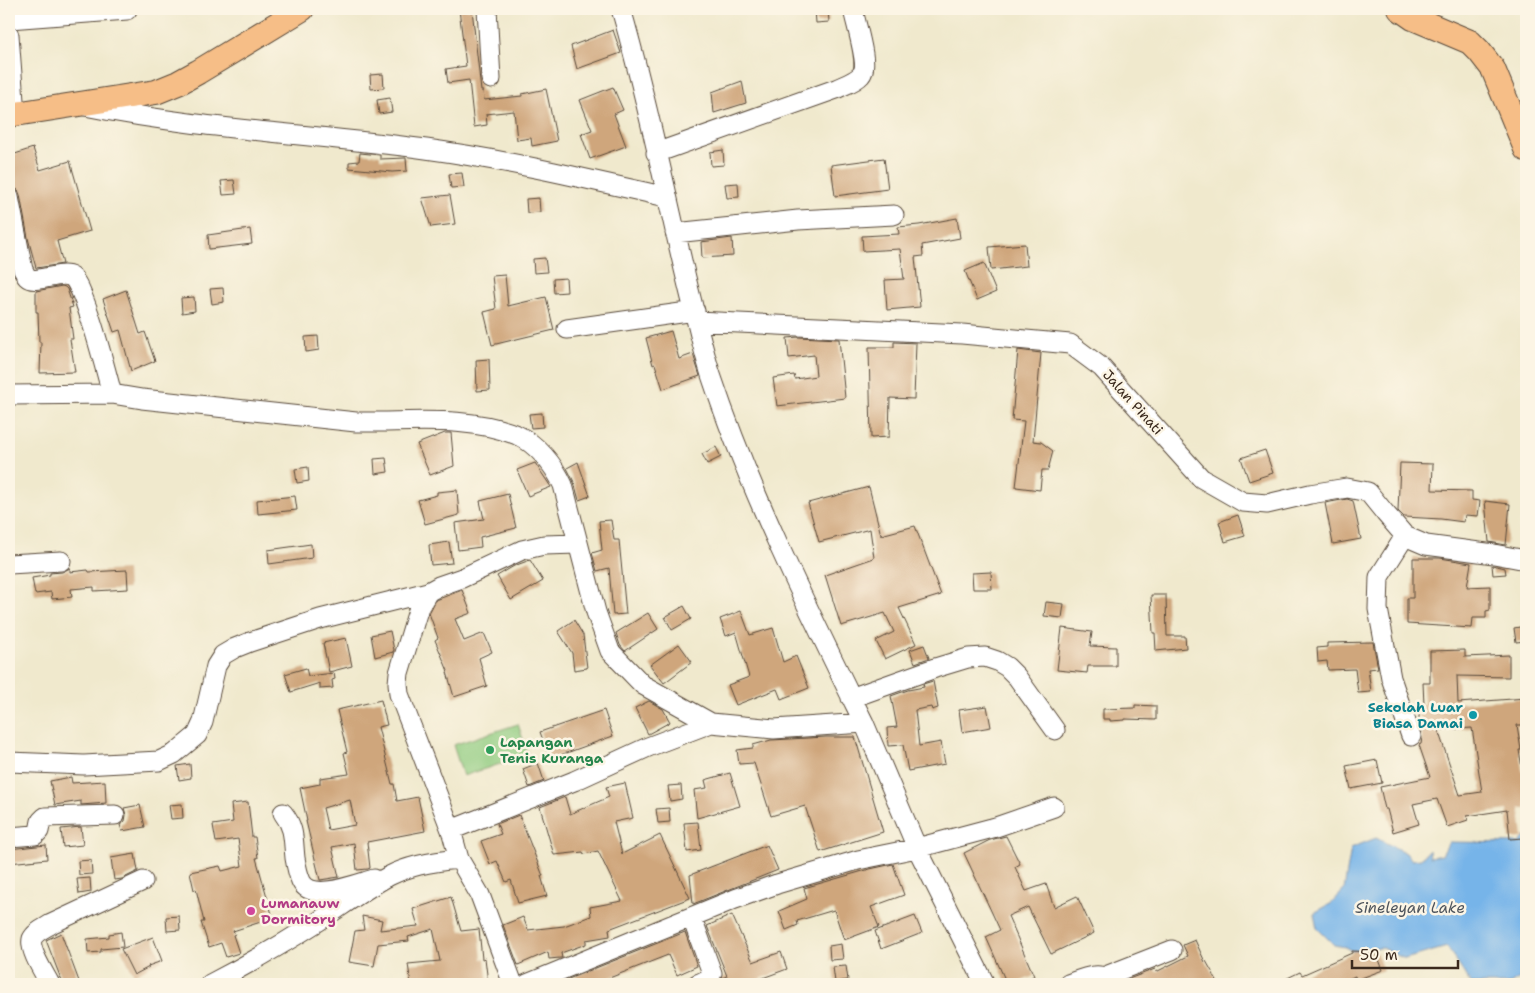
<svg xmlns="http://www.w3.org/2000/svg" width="1535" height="993" font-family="'Shantell Sans',sans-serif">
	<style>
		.green { fill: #91cc81; stroke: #667b50 }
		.water { fill: #76b4e9; stroke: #586f84 }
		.building { fill: #cfa67b; fill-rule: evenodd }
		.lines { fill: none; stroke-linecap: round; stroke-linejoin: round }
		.minor-casing { stroke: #564738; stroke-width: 21 }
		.major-casing { stroke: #564738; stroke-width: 26 }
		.minor { stroke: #fff; stroke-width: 19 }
		.major { stroke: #f6be87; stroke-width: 24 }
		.culture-dot { fill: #0f9aa8; stroke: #fcf5e5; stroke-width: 2 }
		.leisure-dot { fill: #2e9e5b; stroke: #fcf5e5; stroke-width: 2 }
		.hotel-dot { fill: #d1479c; stroke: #fcf5e5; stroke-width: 2 }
		.labels { text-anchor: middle; stroke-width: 5; stroke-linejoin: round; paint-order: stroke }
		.street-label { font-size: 14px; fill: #3b2a1e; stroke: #fcf5e5 }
		.culture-label { font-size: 14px; font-weight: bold; fill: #0d838f; stroke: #fcf5e5; text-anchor: end }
		.leisure-label { font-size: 14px; font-weight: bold; fill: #27864d; stroke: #fcf5e5; text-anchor: start }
		.hotel-label { font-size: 14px; font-weight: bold; fill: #b23c85; stroke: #fcf5e5; text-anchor: start }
		.water-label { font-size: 15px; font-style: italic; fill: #4d535b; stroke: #fcf5e5 }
	</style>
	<rect width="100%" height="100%" fill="#fcf5e5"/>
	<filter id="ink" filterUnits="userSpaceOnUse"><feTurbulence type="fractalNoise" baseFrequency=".02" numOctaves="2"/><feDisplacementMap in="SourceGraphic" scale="10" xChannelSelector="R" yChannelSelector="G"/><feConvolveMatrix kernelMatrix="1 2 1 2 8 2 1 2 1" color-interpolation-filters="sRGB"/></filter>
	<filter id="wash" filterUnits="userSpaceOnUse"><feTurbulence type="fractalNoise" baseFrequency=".0096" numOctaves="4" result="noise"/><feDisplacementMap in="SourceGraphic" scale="20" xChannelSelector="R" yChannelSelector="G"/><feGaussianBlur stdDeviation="1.12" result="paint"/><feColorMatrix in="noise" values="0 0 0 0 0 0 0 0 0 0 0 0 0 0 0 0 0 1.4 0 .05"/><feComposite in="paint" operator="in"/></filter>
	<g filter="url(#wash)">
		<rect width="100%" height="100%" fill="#f0e9cd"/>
		<path class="green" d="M518,724L528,755L463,776L453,745Z"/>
		<path class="water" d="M1526,836V974L1510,984H1471L1447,947L1405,959L1382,948L1352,951L1345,947L1334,945L1317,928L1314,913L1332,903L1344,890L1351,848L1376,838L1406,853L1412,860L1421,859L1429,850L1430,857L1442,855L1449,842L1519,843Z"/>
		<g id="blocks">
			<path class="building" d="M459,9H472L481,91H483L484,100L522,96V94L546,89L557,141L532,146L531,138L517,140L514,111L486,114L487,125L474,127L469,80L448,83L446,69L466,66Z
				M815,9H828L829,22L816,23Z
				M613,30L621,53L577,69L571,46Z
				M383,74L384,88L371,89L370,75Z
				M742,81L746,103L714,113L712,92Z
				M613,87L623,110L614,114L626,146L590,159L581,134L592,130L580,100Z
				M390,98L392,112L379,114L377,100Z
				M33,148L40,170L70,161L90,231L57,241L63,264L36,268L28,238L20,195L18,190L14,188L9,170V156Z
				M723,150L724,165L711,166L710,152Z
				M360,153L380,155V159L406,158L407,171L392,172L349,168V162L359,161Z
				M884,158L888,189L835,196L831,165Z
				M462,173L464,187L451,188L449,174Z
				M234,180L236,194L223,195L221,181Z
				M738,183L739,197L727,198L725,184Z
				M450,195L455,224L431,227L422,198Z
				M539,198L540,212L527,213L526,199Z
				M957,218L960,238L922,245L923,256L915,257L920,307L887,310L885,280L904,279L900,249L863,251L862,236L899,234L898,227L919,225Z
				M250,229L252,244L209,249L208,235Z
				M732,238L733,256L702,258L701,242Z
				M1025,244L1027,266L991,270L989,247Z
				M545,258L547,272L534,273L533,259Z
				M984,263L996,292L977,300L965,271Z
				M505,275L508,306L546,297L554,330L492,345L484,312L496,309L492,276Z
				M566,278L567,292L554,293L553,279Z
				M62,286L65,287L67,289L73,307L69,308L73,339H70L75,372L40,373L41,342H39L38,312H36V291Z
				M223,288L224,302L212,304L210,289Z
				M126,290L140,334L145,332L155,361L131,371L120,330L114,332L103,299Z
				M194,297L195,311L182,313L181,298Z
				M671,331L679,359L693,354L700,376L663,389L655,364L653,365L646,338Z
				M318,336L319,350L306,352L305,337Z
				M799,337L839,339L845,398L777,406L773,378L794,375L795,379L816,376L814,355L789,358L787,338Z
				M894,342L916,343L914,399L890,398L889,437L871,438L869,347H894Z
				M1018,350L1041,353L1033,441L1041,442L1053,451L1048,470H1042L1040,490L1016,487L1024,421L1012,420Z
				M489,359L490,390L477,391L476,360Z
				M542,413L543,427L531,428L529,414Z
				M445,433H451L454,466L430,475L417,444Z
				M716,447L721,457L707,464L702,454Z
				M1265,450L1273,473L1249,481L1241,458Z
				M386,458L388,472L375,474L374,459Z
				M578,462L590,496L579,500L574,482L567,468Z
				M535,463L551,487L528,496L517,470Z
				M1400,463L1433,464L1432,490L1472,491V500L1480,501L1478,516L1465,515L1464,522L1441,519L1404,517L1398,511Z
				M308,467L309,481L297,483L295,469Z
				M869,487L881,535L915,526L941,595L899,608L916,644L885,659L876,641L894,632L885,613L841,626L825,575L874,558L870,529L819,542L808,503Z
				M457,490L459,515L425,524L418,500L437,495V492Z
				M508,494L516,528L480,537L481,547L458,550L455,523L484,519L480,501Z
				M295,496L297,510L258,514L257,500Z
				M1347,499L1353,501L1361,539L1333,544L1325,503Z
				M1485,501L1510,504L1506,545L1489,542Z
				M1238,515L1245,536L1225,542L1219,522Z
				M611,520L614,540H619L626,614L613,615L609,568L597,571L592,553L602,550L599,521Z
				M449,542L452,563L431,565L429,545Z
				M311,544L312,558L269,564L268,550Z
				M1413,558H1440L1471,563L1467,587L1490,586V610L1486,611V618H1473L1472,628L1407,624V598H1413Z
				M530,560L543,581L511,600L497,576L514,566Z
				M1492,565L1505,568L1506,574L1493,575Z
				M70,568V572L88,570L89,572L127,570L128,589L94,591V587L71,589L72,597L52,599L51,592L35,594L32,578L50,575V573L62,572Z
				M991,572L992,589H973L972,573Z
				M462,590L471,613L455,619L464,641L484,633L492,652L479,658L487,686L454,697L447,672L448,671L435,640L438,638L429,613L436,600Z
				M1151,595H1166L1167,636H1185L1186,648L1156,651L1155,633H1153Z
				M1046,602L1064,604L1062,618L1044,616Z
				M684,606L691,619L672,630L665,617Z
				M741,611L750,635L773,628L783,662L796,656L809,688L781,699L777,689L736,705L728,685L749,677L736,632L726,636L720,619Z
				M648,613L658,629L625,651L620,645L616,633Z
				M574,620L583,635L587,668L574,670L572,653L558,631Z
				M1526,626V641L1516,642L1514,628Z
				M1062,628L1092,632L1090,646L1116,647V666H1088L1087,673L1057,670Z
				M390,631L394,650L393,652L375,657L371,635Z
				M346,638L352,666L329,672L323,643Z
				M1373,642L1378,668L1368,669L1371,692L1358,693L1355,669L1328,670L1327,661L1318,662L1317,648L1327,647V643Z
				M679,644L692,662L664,683L650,665Z
				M924,645L929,658L915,663L910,650Z
				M1465,650V657L1509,655V677L1457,676L1458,703L1526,698V725H1517L1521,750H1519L1526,792V808H1520L1523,838L1510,839L1507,810L1467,816L1468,820L1447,827L1437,799L1413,804L1419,824L1393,832L1387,809H1385L1380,787L1430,777L1419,745L1421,744L1422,738L1420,727L1418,705H1424L1423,683H1430V651ZM1472,728L1482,792L1460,795L1438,730Z
				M306,668L308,676L334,673L335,679L332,680L333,688L320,689V683L291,692L285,674Z
				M933,681L938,708L932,710L931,707L915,710L919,746L941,742L945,764L908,771L903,745L888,746L887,728L897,727L891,696L908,690L924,687L923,684Z
				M381,700L387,725L378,727L392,784H394L397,801L418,797L425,831L367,842L370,868L368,869L357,870L354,843L332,847L339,877L320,880L306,821H307L300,788L320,784V778L349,774L344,753L347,752L337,710ZM350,800L355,825L328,830L323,808Z
				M649,701L663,709L670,722L648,734L635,708Z
				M1135,705L1156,706V720L1125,719V720L1110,721V719H1103V709L1135,708Z
				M987,706L991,727L962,732L959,710Z
				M604,710L613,736L550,759L540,732Z
				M826,737H855L883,832L820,852L805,806L771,816L754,763L739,764L737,750L753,748V745L771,740Z
				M1377,760L1382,783L1351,789L1346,766Z
				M538,763L544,781L529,787L523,769Z
				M190,764L191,778L179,780L177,766Z
				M730,773L740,806L697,818L694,790L707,788L705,780Z
				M71,777L72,783L105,781L106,803L81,805V801L55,805L50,781Z
				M625,783L633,818L614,822L622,854L660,835L690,898L609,929L610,936L586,940V944L561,953L562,958H560L549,959L548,952L518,965L503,925L523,917L528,930L564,926L591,916L590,907L622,901L598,851L584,854L583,852L554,855L540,807L565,797L570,814L609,797L606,787Z
				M681,785L682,799L670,801L668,786Z
				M248,802L252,837H255L258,858H256L273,918L233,931L235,934L233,935L239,953L226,957L221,943L209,947L201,922H204L196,889L194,890L190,872L220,866L222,871L242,866L238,839L216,842L213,825L233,822L231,804Z
				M182,804L183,818L171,819L169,805Z
				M140,805L145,827L122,831L120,825L125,821L126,815L124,808Z
				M669,808L670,822L658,823L656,809Z
				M519,815L543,876H541L547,896L518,903L511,880L506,882L497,861L490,864L481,841L501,834L497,824Z
				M698,822L701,850L687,852L684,823Z
				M81,827L83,845L63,847L61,829Z
				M1006,836L1020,864L1015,867L1026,891L1046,884L1054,907L1077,896L1094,933L1051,954L1028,907L1008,916L1034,976L1015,984H1007L986,937L1000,930L964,853L990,840Z
				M46,845L47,859L9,863V849Z
				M767,845L778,870L693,904L690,875Z
				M135,854L138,871L122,879L114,880L111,858Z
				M91,860L92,874L79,875L78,861Z
				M893,864L904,895L871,907L879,927L844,940L834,910L797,921L798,925L786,930L779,911L807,899L804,888L870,869Z
				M90,878L91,892L79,894L77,879Z
				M451,897L461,931L479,929L482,959L485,958L488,983L476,984H442V982L411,984L408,964L440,961L433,929L408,937L409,941L378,944L374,966L349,962L355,931L364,930L362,916L382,920L380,930L418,926L413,909Z
				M732,915L753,962L781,952L787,969L760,979L763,984H718L722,978L727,976L707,926Z
				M179,916L180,930L167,931L166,917Z
				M915,916L922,933L881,949L875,931Z
				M121,932L123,947L101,949V952L88,953L87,939L109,937V934Z
				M685,932L697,966L677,975L668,955L594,984H556Z
				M61,933L80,984H63L56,966L46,940Z
				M153,937L162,961L148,966L149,967L134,975L121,949Z
				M1195,940L1205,962L1206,961L1219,984H1121V982L1155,969L1156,972L1188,956L1183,945Z
				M841,944L843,959L830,960L829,946Z
				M1352,951L1376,952L1383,970L1356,980L1355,976L1337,984H1275L1300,972L1302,975L1352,953Z
				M846,966L848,980L835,982L833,967Z"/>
		</g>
	</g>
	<g filter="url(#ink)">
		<use href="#blocks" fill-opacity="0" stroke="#564738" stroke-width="1"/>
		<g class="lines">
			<g class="minor-casing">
				<path id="minor" d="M487,9L491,79
					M621,9C648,101 666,196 689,290C696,318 702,347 711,375C751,495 808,609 864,723
					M9,19L127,10
					M9,35L15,114
					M85,106C198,129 312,134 426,149C507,160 587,179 666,197
					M656,153L836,89C844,85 855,82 861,75C870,66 855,22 853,9
					M9,197L23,270C25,272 25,275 27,277C35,285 60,270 72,277C84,285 107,375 112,394
					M675,233L798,220L894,215
					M697,321L962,334L1070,344L1101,367L1201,478L1243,502L1267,504L1310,494L1347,488L1368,492L1385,513L1405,536L1426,545L1494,554L1526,560
					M567,329L695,311
					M9,395L112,394L142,399L356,422C410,423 466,415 517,435C537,444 554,465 563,485L596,612L610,651L643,685L711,723
					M1405,536L1379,577L1378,609L1391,678L1411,736
					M9,564L61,561
					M851,698L935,668L968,658L985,657L997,661L1007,667L1017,677L1055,730
					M9,762L84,765L159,761L174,754L197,735L203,722L216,666L223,655L235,648L250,642L320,619L428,592
					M283,813C295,828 293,840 295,858C296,864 298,874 301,881C311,903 356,884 374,879
					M451,830L399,694L398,683L399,673L419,607L428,592L439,586L462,578L522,550L544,545L578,544
					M9,837L35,835L39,831L41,821L45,817L115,815
					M459,859L451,830L574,781L648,747L711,723L774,729L864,723L917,848L985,984
					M692,918L712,973C710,979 702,982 697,984
					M1103,977L1172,950
					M50,984C45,974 29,951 32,939C35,932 45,928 51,924L143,881
					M210,984C247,965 283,944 319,921C342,906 365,889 389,876C410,865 436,861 459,859L480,895L513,984
					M527,984L735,899L777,884L858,860L917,848L996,827L1054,807
					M1068,984C1076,981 1093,974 1100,976C1104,977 1107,981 1110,984"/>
			</g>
			<g class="major-casing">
				<path id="major" d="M1400,9L1413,18L1470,42L1479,51L1493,69L1526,149
					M9,115L156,92L178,83L198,72L302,9"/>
			</g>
			<use href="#minor" class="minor"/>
			<use href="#major" class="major"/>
		</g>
	</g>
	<circle class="culture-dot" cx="1473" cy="715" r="5"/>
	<circle class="leisure-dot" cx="490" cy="750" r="5"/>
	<circle class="hotel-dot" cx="251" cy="911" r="5"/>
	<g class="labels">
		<g class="street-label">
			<text transform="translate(1133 402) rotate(48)" y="5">Jalan Pinati</text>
		</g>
		<g class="culture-label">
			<text x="1463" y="712">Sekolah Luar<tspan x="1463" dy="16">Biasa Damai</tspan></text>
		</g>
		<g class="leisure-label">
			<text x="500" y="747">Lapangan<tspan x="500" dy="16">Tenis Kuranga</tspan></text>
		</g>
		<g class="hotel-label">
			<text x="261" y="908">Lumanauw<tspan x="261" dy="16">Dormitory</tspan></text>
		</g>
		<g class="water-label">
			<text x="1410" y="913">Sineleyan Lake</text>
		</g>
	</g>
	<rect width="1535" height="993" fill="none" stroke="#fcf5e5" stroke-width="30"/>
	<path d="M1352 960v8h106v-8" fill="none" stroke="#3b2a1e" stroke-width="2.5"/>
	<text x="1360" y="960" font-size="15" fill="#3b2a1e" stroke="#fcf5e5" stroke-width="4" paint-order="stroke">50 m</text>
</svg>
